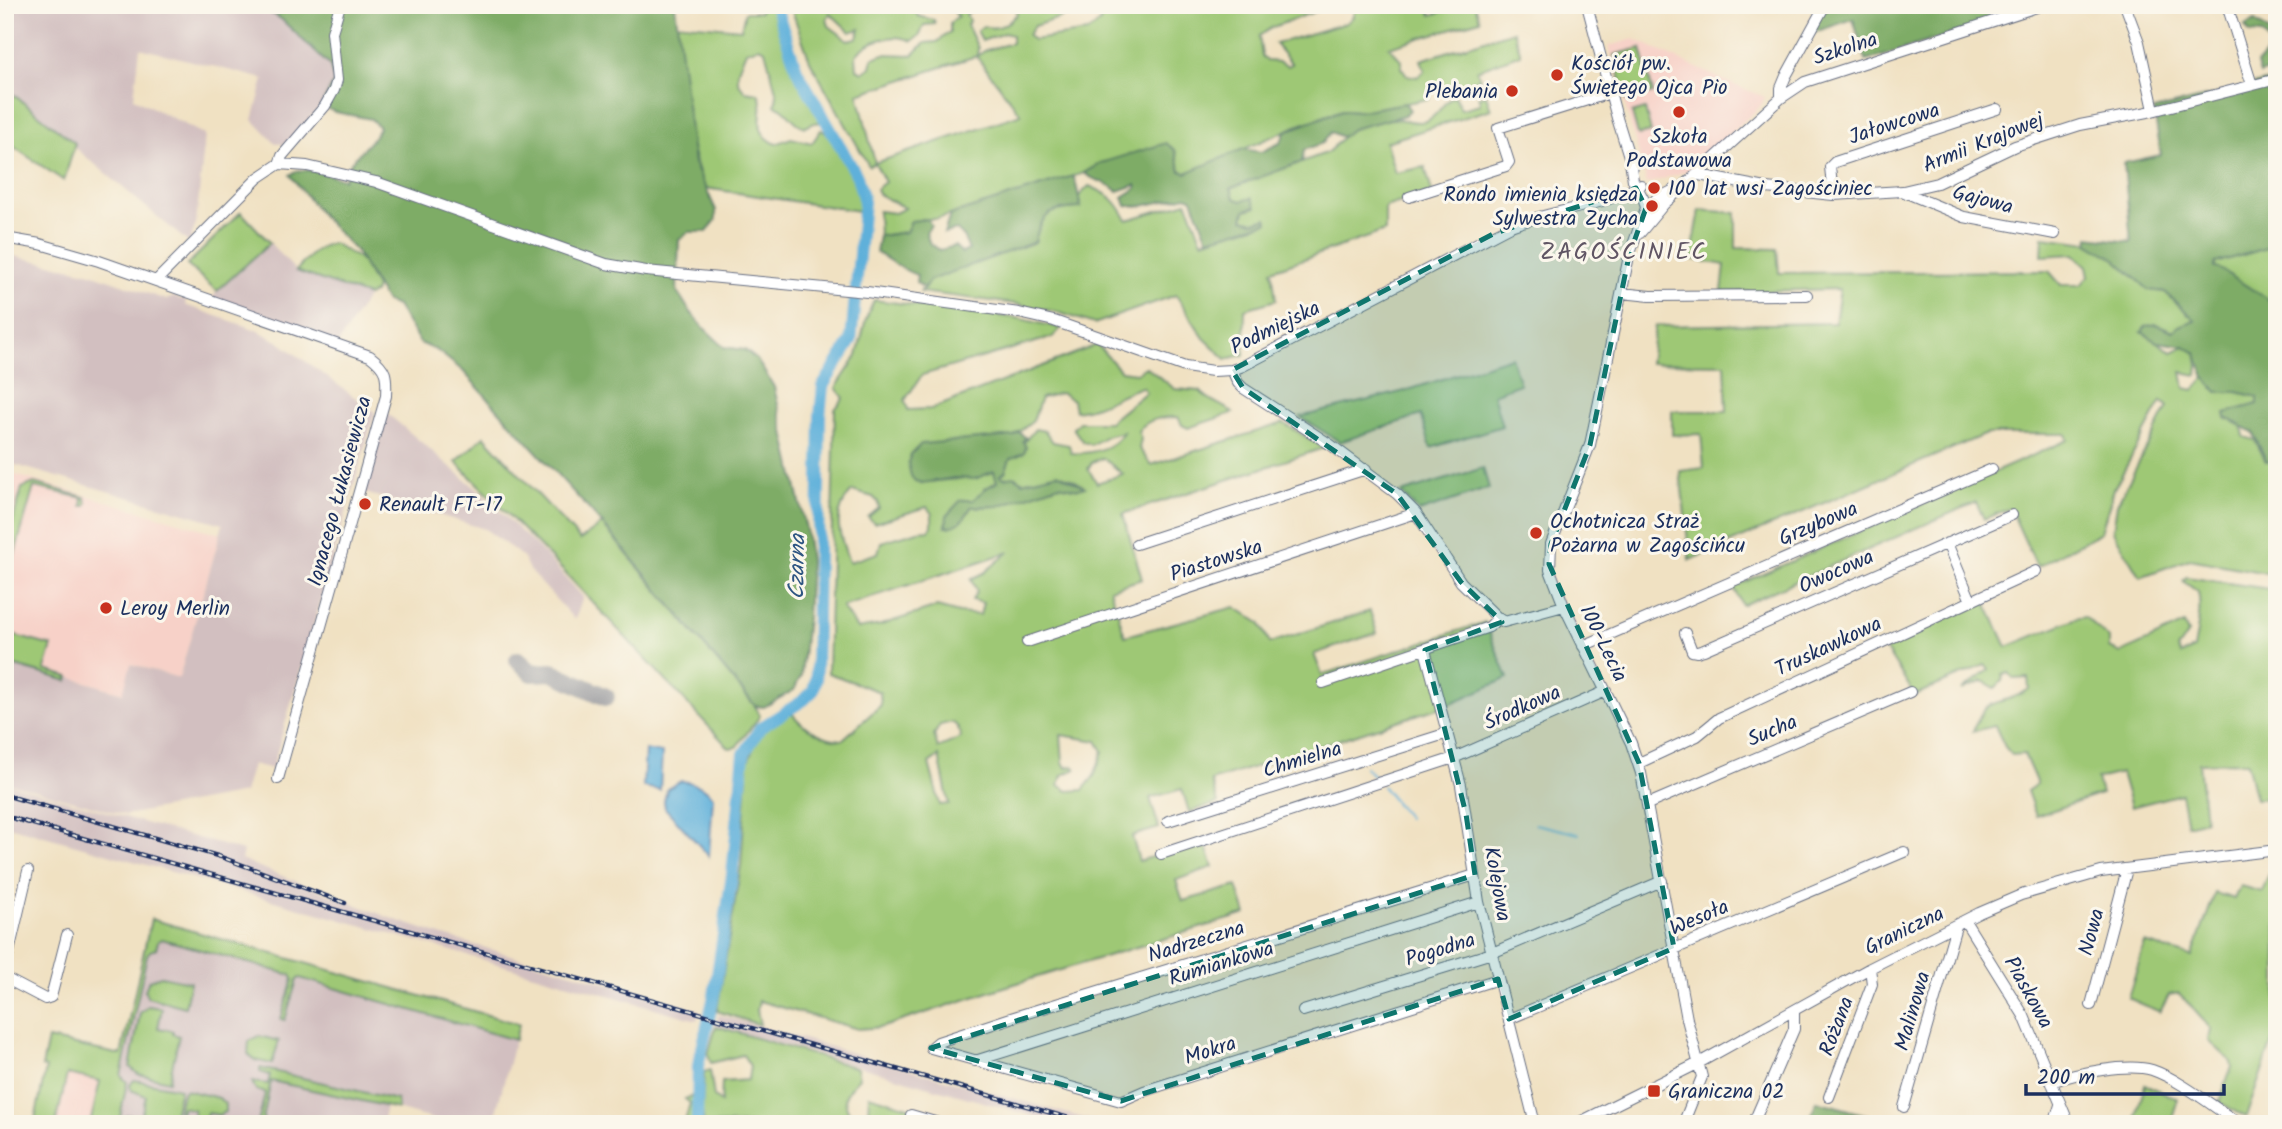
<svg xmlns="http://www.w3.org/2000/svg" width="2282" height="1129" font-family="Kalam,sans-serif">
	<style>
		.built { fill: #f7d1c8 }
		.industrial { fill: #d2bfc0 }
		.green { fill: #9ec874; stroke: #5c7c69; stroke-width: 2; fill-rule: evenodd }
		.forest { fill: #7eac66; stroke: #4c6e62; stroke-width: 2 }
		.water { fill: #5fb0da; stroke: #3d709c; stroke-width: 2 }
		.lines { fill: none; stroke-linecap: round; stroke-linejoin: round }
		.stream { stroke: #5fb0da; stroke-width: 2 }
		.river { stroke: #5fb0da; stroke-width: 12 }
		.taxiway { stroke: #868890; stroke-width: 18 }
		.minor-casing { stroke: #666d81; stroke-width: 12 }
		.minor { stroke: #fff; stroke-width: 10 }
		.rail-casing { stroke: #1b2f5e; stroke-width: 4.5 }
		.rail { stroke: #fbf7ec; stroke-width: 2; stroke-dasharray: 5; stroke-linecap: butt }
		.marked { fill: #0f766e; fill-opacity: 0.2; stroke: #0f766e; stroke-width: 5; stroke-dasharray: 14 9; stroke-linejoin: round }
		.poi-dot { fill: #c8321e; stroke: #fbf7ec; stroke-width: 2.5 }
		.labels { text-anchor: middle; stroke-width: 6; stroke-linejoin: round; paint-order: stroke }
		.street-label { font-size: 21px; fill: #1b2f5e; stroke: #fbf7ec }
		.poi-label { font-size: 21px; fill: #1b2f5e; stroke: #fbf7ec; text-anchor: start }
		.water-label { font-size: 23px; font-style: italic; fill: #2f5683; stroke: #fbf7ec }
		.quarter-label { font-size: 24px; letter-spacing: 2px; fill: #605564; stroke: #fbf7ec }
	</style>
	<rect width="100%" height="100%" fill="#fbf7ec"/>
	<filter id="ink" filterUnits="userSpaceOnUse"><feTurbulence type="fractalNoise" baseFrequency=".0143" numOctaves="2"/><feDisplacementMap in="SourceGraphic" scale="14" xChannelSelector="R" yChannelSelector="G"/><feConvolveMatrix kernelMatrix="1 2 1 2 8 2 1 2 1" color-interpolation-filters="sRGB"/></filter>
	<filter id="wash" filterUnits="userSpaceOnUse"><feTurbulence type="fractalNoise" baseFrequency=".00686" numOctaves="4" result="noise"/><feDisplacementMap in="SourceGraphic" scale="28" xChannelSelector="R" yChannelSelector="G"/><feGaussianBlur stdDeviation="1.57" result="paint"/><feColorMatrix in="noise" values="0 0 0 0 0 0 0 0 0 0 0 0 0 0 0 0 0 1.4 0 .05"/><feComposite in="paint" operator="in"/></filter>
	<g filter="url(#wash)">
		<rect width="100%" height="100%" fill="#f0e1c2"/>
		<path class="built" d="M1634,39L1734,85L1765,97L1760,107L1687,171L1647,184L1609,46Z
			M5,472L220,534L179,678L132,664L124,693L45,670L51,646L5,633Z
			M52,1045L115,1059L101,1124H34Z"/>
		<path class="industrial" d="M5,5H257L281,19L330,66L334,82L321,106L284,145L274,142L253,120L264,79L140,48L134,98L205,135L196,223L189,243L5,89Z
			M270,243L296,271L368,296L338,344L212,299L217,291Z
			M5,254L91,273L166,300L174,297L186,301L185,305L257,330L279,342L375,412L272,769L252,764L244,793L125,815L5,782V663L67,681L69,677L123,693L131,664L179,678L223,524L5,462Z
			M382,409L478,490L544,554L583,597L575,620L529,570L523,557L485,529L359,491Z
			M5,783L243,851L241,860L390,918L444,936L700,1010L697,1020L5,825Z
			M151,919L519,1024L493,1124H449L386,1106L382,1124H106Z
			M719,1015L940,1078L1105,1124H1062L933,1088L716,1025Z"/>
		<path class="green" d="M761,5H773L793,66L823,122L814,123L806,127C792,124 789,109 775,105L777,95L765,50L759,47L746,51L738,70V82L745,91L758,93C769,113 747,129 776,144L791,138L812,143L821,130C835,135 854,172 858,188C860,195 859,204 859,211L705,188C683,137 683,78 676,23L741,29L745,12H760Z
			M790,5H925L914,10L918,16L934,20L935,24L924,25L920,35L912,41C894,32 869,40 856,55L857,69L863,72L871,67L873,58L884,54L913,55L925,43L937,42L950,32V23L958,16L948,5H990L966,13L969,21L967,25L978,48L977,56L986,50L1012,43V35L1004,33L982,41L977,31L983,26C998,31 1007,24 1017,14L1015,5H1078L1083,10L1034,26L1028,35L1033,40L1087,32L1100,23L1101,15L1093,5H1313L1317,11L1273,27L1259,36L1262,56L1267,61L1279,62L1288,66L1292,64L1275,44L1346,23C1354,18 1355,14 1353,5H1427L1431,15L1463,5H1475L1480,20L1389,47L1402,61V68L1407,75L1417,77L1425,71L1421,60L1513,31L1521,54L1477,70L1480,79L1449,90L1438,85L1431,87L1429,99L1360,111L1342,110L1299,125L1186,174L1181,171L1175,150L1101,163L1084,173L937,219H921L906,232L879,236L878,211L895,213L905,208L878,194L876,189L885,182L875,163L869,166L810,61ZM830,13L850,32L860,29L857,38L848,40L829,26L827,19ZM976,56L1021,114L875,163L858,94Z
			M1641,48L1653,93L1626,100L1614,55Z
			M5,88L75,143L64,181L5,141Z
			M1486,95L1491,109L1386,142L1395,173L1425,167L1432,192L1385,207V231L1272,270L1276,300L1245,309L1244,355L1226,359L1204,338L1176,295L1094,324L1057,312L1016,304L920,292L930,280L1035,242C1041,212 1052,209 1081,208L1078,197L1089,186C1111,195 1116,200 1127,220L1187,202L1202,241L1268,222L1267,218L1254,222L1243,219L1245,210L1255,207L1234,198L1231,188L1326,153C1336,147 1341,136 1350,130C1360,125 1382,119 1393,119C1404,118 1415,125 1426,121C1439,116 1443,100 1455,96L1461,109L1480,104L1479,97Z
			M1645,109L1651,132L1638,135L1632,113Z
			M1700,210L1736,213V248L1777,249L1779,273L2049,271L2061,285H2081L2089,276L2087,266L2074,254L2042,256L2043,237L2088,243L2115,259L2149,290L2165,292L2195,320L2180,326L2174,331L2156,324L2142,332L2172,352L2185,346L2196,353L2198,365L2197,375L2182,372L2185,388L2194,390L2205,377L2217,392H2237L2258,397V404L2226,413V418L2242,425L2244,437L2255,440L2266,461L2277,463V575L2190,559L2140,577L2113,531L2117,504L2168,407L2162,401L2114,489L2101,532L2037,567L2010,508L1984,519L1976,502L1742,605L1733,587L2068,440L2066,434H1986L1690,560L1680,471L1704,468L1701,434L1672,435V411H1727L1725,364L1650,363L1655,326L1835,323L1840,289L1722,292L1725,265L1691,259Z
			M241,212L270,243L217,291L187,265Z
			M333,243L361,260L376,287L374,293L368,296L296,271C307,259 316,246 333,243Z
			M2277,245V305L2218,268L2214,269L2215,263Z
			M874,300L1017,318L1061,328L1053,337L922,375L905,400L908,410L931,409L1097,345L1121,371L1136,373L1146,367L1175,389L1200,391C1209,402 1222,404 1233,413L1188,428L1182,425L1178,417C1163,417 1148,418 1138,431L1141,439L1139,448L1151,465L1283,423L1324,448L1123,514L1142,579L1110,589L1125,636L1235,607L1260,623L1270,643L1370,611L1377,633L1314,654L1322,675L1485,622L1508,678L1447,705L1211,781L1218,803L1189,812L1182,789L1150,798L1159,828L1132,836L1139,861L1204,841L1213,867L1176,880L1183,901L1237,886L1246,914L1001,988L883,1027L858,1029L759,1001L757,1010L760,1025L717,1011L741,865L748,761L761,730L792,713C801,727 826,740 842,740L881,705L880,692L828,673L835,409L844,398L836,388L857,356L866,319ZM1142,387L1146,392L1109,422H1079L1073,428L1083,442L1091,445L1106,436L1123,432C1113,450 1090,454 1071,453L1069,445L1053,442L1045,431L1035,429L1010,459L1005,472L1000,475L1004,478L1014,476L1022,482C1050,475 1060,468 1084,487L1079,489L1059,485L998,506L971,507C965,518 959,527 946,527L986,488L997,482L994,471C971,480 947,479 923,483L973,441L1014,436L1033,421L1041,398L1061,393L1073,400L1075,411C1100,409 1118,394 1142,387ZM1103,458L1123,474L1097,483L1088,469L1092,462ZM852,491L873,497L878,502L879,508L868,517L874,523L927,507L932,514V526L929,530L918,531L881,542L878,553L849,562C840,536 830,514 852,491ZM1009,552L984,573L971,579L977,591L972,600L983,603L980,615L959,613L937,607L881,625L857,629L842,607ZM952,722L958,727L961,738L938,748L934,735L940,725ZM1061,735L1097,741L1103,751L1094,776L1083,790L1068,791L1059,785L1062,775L1076,769L1073,766L1066,768L1063,762ZM939,756L949,804L940,805L929,763Z
			M1511,357L1520,384L1493,394L1502,426L1431,448L1421,415L1340,442L1300,417L1405,391Z
			M484,436L580,540L602,524L755,706L760,716L736,747L729,748L553,560L456,462Z
			M1483,468L1489,488L1419,512L1401,493Z
			M5,473C21,482 9,507 5,522V491L8,481L5,480Z
			M34,483L85,497L87,502L86,506H82L83,498L34,487L8,577L5,579V548L22,488Z
			M2186,577L2277,590V798L2256,799L2247,762L2199,763L2205,820L2187,825L2181,794L2131,807L2121,773L2097,779L2101,794L2036,816L2027,791L2037,784L2024,754L2012,755L2005,747L1995,726L1973,731C1986,692 2001,709 2029,689L2028,678L2014,679L2009,673L2003,675L2002,681L1995,688L1983,681L1962,690L1989,670L1985,665L1915,695L1884,647L1958,613L1984,598L2007,647L2074,619L2085,617L2109,639V648L2121,653L2184,624L2188,633L2177,649L2181,655L2194,649C2197,631 2202,609 2198,592L2183,581Z
			M5,633L52,646L45,670L69,677L68,681L5,663Z
			M2277,855V1028L2246,1117L2219,1102L2232,1067L2231,1061L2209,1041L2211,1029L2179,993L2169,995L2160,1012L2128,998L2145,943L2192,957L2215,893L2234,899L2240,886L2262,892Z
			M151,919L519,1024L515,1040L300,978L297,980L285,1020L281,1019L293,979L291,975L162,939L158,941L156,949L150,951L147,955L121,1076L127,1082L120,1118L117,1124H90L100,1081L67,1074L56,1124H34L46,1068L42,1067L48,1039L121,1055Z
			M161,976L190,982L185,1007L147,997L145,990L149,980Z
			M148,1006L162,1008L158,1028L173,1031V1034L179,1036L169,1081L138,1074L130,1067L140,1013Z
			M716,1026L857,1068L859,1078C844,1093 840,1100 853,1119L861,1120L868,1113L869,1095L909,1107L911,1115L907,1124H704L702,1111L704,1072L710,1070L714,1097L721,1102L722,1082L748,1080L750,1066L743,1055L711,1063L708,1054Z
			M259,1036L279,1041L272,1064L255,1060L248,1054L249,1041Z
			M260,1068L397,1100L398,1109L271,1081L262,1124H247L258,1123L265,1093L256,1090L252,1082L268,1084L270,1075L260,1072Z
			M134,1080L180,1089L172,1124L126,1123L124,1118L126,1115L141,1116L146,1096L131,1090L130,1085Z
			M2145,1084L2178,1099L2170,1124H2134Z
			M185,1090L219,1098L225,1104V1112L219,1115L207,1113L204,1124H192L194,1110L183,1107L181,1112L178,1111L181,1097Z
			M694,1095V1124H684L690,1103L685,1099Z"/>
		<path class="forest" d="M257,5H675L694,163L716,210V220L707,232H689L679,240L677,291L689,310L702,326L724,347L745,350L757,360L774,387L806,529L810,561L807,618L801,676L794,690L764,707L755,706L607,529L463,371L438,351L420,343L397,306L386,302L355,250L323,217L290,175C304,164 328,175 344,179L351,162L375,136L379,127L371,119L335,112L321,106L334,82L330,66L281,19Z
			M1825,5H1988L1990,22L1866,61L1853,19L1809,34Z
			M2255,21L2272,34L2277,32V68L2260,74L2257,64L2265,55L2270,44L2262,34L2250,33L2245,26Z
			M2277,79V245L2215,263L2214,268H2218L2277,305V463L2266,461L2253,432L2226,418L2225,413L2258,404V397L2237,392H2217L2205,377L2196,353L2185,346L2157,342L2142,332L2146,326L2156,324L2173,331L2180,326L2195,320L2165,292L2149,290L2115,259L2088,243L2089,237L2131,242L2124,163L2161,155L2154,110Z
			M1405,103L1410,110L1405,115L1352,129L1342,137L1331,132L1323,143L1304,150L1302,162L1231,188L1234,198L1241,201L1252,198L1256,207L1245,210L1243,219L1254,222L1267,218L1268,222L1208,239L1192,199L1187,196L1142,206H1126L1123,197L1137,188L1136,185L1118,191C1108,182 1095,182 1084,173L1101,163L1166,143L1175,150L1181,171L1186,173L1243,149L1261,152L1280,143L1286,131L1342,110L1360,111Z
			M1073,176C1078,187 1078,197 1081,208C1052,209 1041,212 1035,242L930,280L924,288L916,282L917,275C904,271 888,260 876,252L879,236L906,232L911,221L927,219L931,225L926,233L930,244L940,250L955,246L962,253L969,250L963,236L957,230L944,233L950,215Z
			M1019,432L1026,438L1023,441L1026,447L1024,453L1010,459L1005,472L1000,475L1004,478L1014,476L1023,482L1058,473L1085,487L1079,489L1059,485L998,506L971,507C965,518 959,527 946,527L947,515L961,500H973L986,488L997,482L994,471L975,479L954,478L923,483L915,481L911,476L908,463L911,454L921,444L1014,436Z
			M1817,1101L1899,1124H1807Z"/>
		<path class="water" d="M645,750L662,753L660,790L643,787Z
			M681,781C693,782 707,788 713,797L709,856L665,808L664,801L667,789Z"/>
		<g class="lines">
			<path class="stream" d="M1365,767L1377,779
				M1382,786L1408,818
				M1535,824L1579,834"/>
			<path class="river" d="M697,1124L698,1066L714,996L732,875L744,754L760,728L804,700L813,691L816,679L820,416L823,386L851,341L864,202L857,176L797,70L775,5"/>
			<path class="taxiway" d="M518,660L532,673L552,672L606,697"/>
		</g>
	</g>
	<g filter="url(#ink)">
		<g class="lines">
			<g class="minor-casing">
				<path id="minor" d="M1587,5L1617,118L1632,166
					M2125,5L2139,42L2154,110
					M2227,5L2252,85
					M1781,98V88L1786,76L1825,5
					M1630,161L1633,180L1644,200L1646,208L1629,256L1590,445L1551,544L1550,570L1564,606L1631,743L1641,773L1687,1019L1702,1077L1683,1124
					M279,164L282,156L325,106L334,90L337,80L332,32L340,5
					M1699,175L1766,188L1833,195L1903,191L1937,183L2015,146L2080,125L2148,112L2277,79
					M1904,192L1964,217L2055,234
					M1833,195L1830,167L1835,162L1997,109
					M1409,197L1506,166L1509,162L1498,128L1610,93
					M1656,199L1674,190
					M1640,233L1664,204L1781,98L1805,82L2043,5
					M5,238L40,244L99,261L370,356C387,369 387,375 386,396L278,779
					M156,281L258,178L279,164L307,166L376,182L606,264L646,271L867,292L1019,313L1054,321L1185,367L1213,371L1232,370L1243,366L1508,227C1551,210 1600,208 1641,185
					M1622,293L1650,296L1807,295
					M1232,370L1238,383L1243,388L1331,445L1397,494L1416,513L1461,582L1498,618L1504,622L1564,606
					M1947,543L1971,601
					M1136,544L1366,469
					M1685,633L1692,651L1697,652L1704,650L2012,515
					M1027,642L1416,513
					M1583,646L1992,469
					M1425,650L1461,785L1479,902L1535,1124
					M1323,683L1489,627L1498,618
					M1639,763L1697,736L1719,718L2036,571
					M1648,804L1910,692
					M1168,821L1448,733
					M1161,854L1454,758L1606,691
					M1965,921L2024,1016L2069,1124
					M5,969L28,871
					M5,978L45,999L51,997L67,935
					M2091,1005L2127,869
					M1303,1011L1492,953L1662,881
					M1509,1019L1904,852
					M931,1048L1121,1101L1144,1091L1498,979
					M931,1048L938,1042L1011,1018L1475,875
					M975,1061L1479,902
					M2051,1082C2076,1073 2128,1063 2152,1070C2179,1079 2215,1108 2240,1124
					M1829,1097L1872,984L1870,968
					M1904,1107L1956,926
					M911,1115L942,1124
					M1576,1124L1697,1064L1870,968L1979,913L2021,895L2101,872L2277,850
					M1753,1124L1794,1029V1012
					M2054,1124L2060,1105"/>
			</g>
			<use href="#minor" class="minor"/>
			<g class="rail-casing">
				<path id="rail" d="M5,795L221,857L345,903
					M5,816L1090,1124"/>
			</g>
			<use href="#rail" class="rail"/>
		</g>
	</g>
	<path class="marked" d="M1636,188L1646,208L1629,256L1590,445L1551,544L1549,564L1639,763L1674,948L1509,1019L1498,979L1121,1101L931,1048L1475,875L1466,814L1425,650L1502,622L1461,582L1397,494L1243,388L1232,370L1495,233Z"/>
	<g class="poi-dot">
		<circle cx="1557" cy="75" r="7"/>
		<circle cx="1512" cy="91" r="7"/>
		<circle cx="1679" cy="112" r="7"/>
		<circle cx="1654" cy="188" r="7"/>
		<circle cx="1652" cy="206" r="7"/>
		<circle cx="365" cy="504" r="7"/>
		<circle cx="1536" cy="533" r="7"/>
		<circle cx="106" cy="608" r="7"/>
		<rect x="1647" y="1084" width="14" height="14" rx="3.5"/>
	</g>
	<g class="labels">
		<g class="street-label">
			<text transform="translate(1845 48) rotate(-18)" y="7">Szkolna</text>
			<text transform="translate(1894 123) rotate(-18)" y="7">Jałowcowa</text>
			<text transform="translate(1983 142) rotate(-22)" y="7">Armii Krajowej</text>
			<text transform="translate(1983 199) rotate(15)" y="7">Gajowa</text>
			<text transform="translate(1275 327) rotate(-26)" y="7">Podmiejska</text>
			<text transform="translate(339 491) rotate(-75)" y="7">Ignacego Łukasiewicza</text>
			<text transform="translate(1818 523) rotate(-23)" y="7">Grzybowa</text>
			<text transform="translate(1216 560) rotate(-18)" y="7">Piastowska</text>
			<text transform="translate(1836 571) rotate(-24)" y="7">Owocowa</text>
			<text transform="translate(1604 643) rotate(64)" y="7">100-Lecia</text>
			<text transform="translate(1828 646) rotate(-25)" y="7">Truskawkowa</text>
			<text transform="translate(1522 707) rotate(-24)" y="7">Środkowa</text>
			<text transform="translate(1772 730) rotate(-23)" y="7">Sucha</text>
			<text transform="translate(1302 759) rotate(-17)" y="7">Chmielna</text>
			<text transform="translate(1498 884) rotate(80)" y="7">Kolejowa</text>
			<text transform="translate(1699 917) rotate(-23)" y="7">Wesoła</text>
			<text transform="translate(1904 930) rotate(-26)" y="7">Graniczna</text>
			<text transform="translate(2091 932) rotate(-75)" y="7">Nowa</text>
			<text transform="translate(1196 941) rotate(-17)" y="7">Nadrzeczna</text>
			<text transform="translate(1440 949) rotate(-17)" y="7">Pogodna</text>
			<text transform="translate(1221 963) rotate(-17)" y="7">Rumiankowa</text>
			<text transform="translate(2029 992) rotate(61)" y="7">Piaskowa</text>
			<text transform="translate(1912 1011) rotate(-74)" y="7">Malinowa</text>
			<text transform="translate(1836 1026) rotate(-69)" y="7">Różana</text>
			<text transform="translate(1210 1050) rotate(-18)" y="7">Mokra</text>
		</g>
		<g class="poi-label">
			<text x="1571" y="70">Kościół pw.<tspan x="1571" dy="24">Świętego Ojca Pio</tspan></text>
			<text x="1498" y="98" text-anchor="end">Plebania</text>
			<text x="1679" y="143" text-anchor="middle">Szkoła<tspan x="1679" dy="24">Podstawowa</tspan></text>
			<text x="1668" y="195">100 lat wsi Zagościniec</text>
			<text x="1638" y="201" text-anchor="end">Rondo imienia księdza<tspan x="1638" dy="24">Sylwestra Zycha</tspan></text>
			<text x="379" y="511">Renault FT-17</text>
			<text x="1550" y="528">Ochotnicza Straż<tspan x="1550" dy="24">Pożarna w Zagościńcu</tspan></text>
			<text x="120" y="615">Leroy Merlin</text>
			<text x="1668" y="1098">Graniczna 02</text>
		</g>
		<g class="water-label">
			<text transform="translate(796 567) rotate(-89)" y="8">Czarna</text>
		</g>
		<g class="quarter-label">
			<text x="1624" y="259">ZAGOŚCINIEC</text>
		</g>
	</g>
	<rect width="2282" height="1129" fill="none" stroke="#fbf7ec" stroke-width="28"/>
	<path d="M2026 1084v10h198v-10" fill="none" stroke="#1b2f5e" stroke-width="3.5"/>
	<text x="2037" y="1084" font-size="21" fill="#1b2f5e" stroke="#fbf7ec" stroke-width="5" paint-order="stroke">200 m</text>
</svg>
